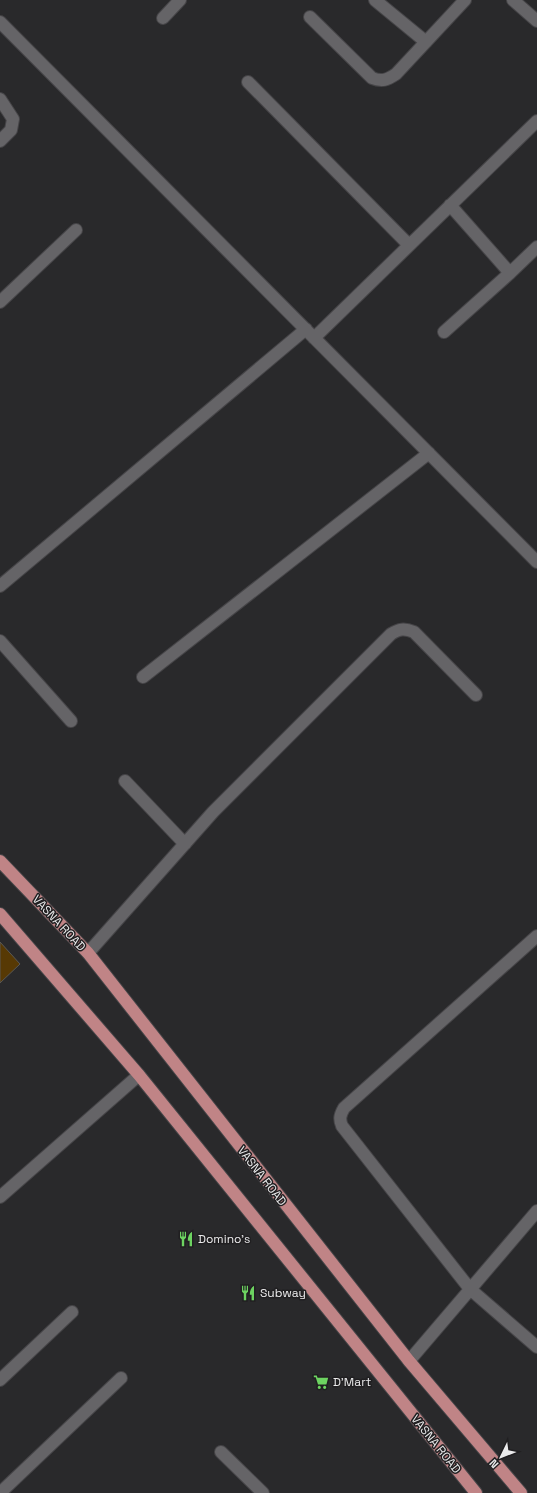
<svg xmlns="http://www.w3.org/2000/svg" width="537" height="1493" font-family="'Space Grotesk',sans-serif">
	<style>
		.building { fill: #573904; stroke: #5a5855 }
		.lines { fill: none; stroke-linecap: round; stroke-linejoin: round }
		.minor-casing { stroke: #464548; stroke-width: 14 }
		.major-casing { stroke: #464548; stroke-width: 14 }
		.minor { stroke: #656467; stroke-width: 12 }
		.major { stroke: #c08486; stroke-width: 12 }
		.labels { text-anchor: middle; stroke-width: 3; stroke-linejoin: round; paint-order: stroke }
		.street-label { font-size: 12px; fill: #ebebec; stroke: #201f21 }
		.poi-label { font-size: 12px; fill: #ebebec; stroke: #201f21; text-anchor: start }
	</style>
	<rect width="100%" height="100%" fill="#29292b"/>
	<path class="building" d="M0,942L20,964L0,983Z"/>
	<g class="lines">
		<g class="minor-casing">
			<path id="minor" d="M375,0L426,42
				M513,0L537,21
				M310,17L372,78C382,82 387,80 396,74L465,0
				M163,18L180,0
				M0,22L537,562
				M248,82L409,245
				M0,99L13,119L11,130L0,141
				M450,205L510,273
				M0,302L76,230
				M444,332L510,273L537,247
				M314,338L537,121
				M0,586L306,329
				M0,641L71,721
				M143,677L429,453
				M125,781L185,844
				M537,936L344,1108C340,1115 339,1119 342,1126L470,1289L537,1347
				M88,953L213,812L391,634C399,629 404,628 414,632L476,695
				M0,1197L139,1075
				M409,1361L537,1211
				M0,1380L72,1312
				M221,1452L263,1493
				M1,1492L121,1378"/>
		</g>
		<g class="major-casing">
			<path id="major" d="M0,861L88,953L409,1361L521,1493
				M0,914L139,1075L476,1493"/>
		</g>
		<use href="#minor" class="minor"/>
		<use href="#major" class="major"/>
	</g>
	<defs>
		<g id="restaurant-bare" transform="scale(1.2)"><path d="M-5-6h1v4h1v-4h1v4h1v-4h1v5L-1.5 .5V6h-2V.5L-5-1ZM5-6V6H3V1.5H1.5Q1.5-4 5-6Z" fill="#6dd361" stroke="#201f21" stroke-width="2.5" paint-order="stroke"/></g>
		<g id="supermarket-bare" transform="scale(1.2)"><path d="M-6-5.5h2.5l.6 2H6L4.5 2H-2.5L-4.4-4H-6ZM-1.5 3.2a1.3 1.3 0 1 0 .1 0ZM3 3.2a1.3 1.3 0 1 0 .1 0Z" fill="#6dd361" stroke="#201f21" stroke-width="2.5" paint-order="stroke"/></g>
	</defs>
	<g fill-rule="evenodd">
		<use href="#restaurant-bare" x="186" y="1239"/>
		<use href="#restaurant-bare" x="248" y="1293"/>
		<use href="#supermarket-bare" x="321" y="1382"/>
	</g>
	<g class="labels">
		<g class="street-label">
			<text transform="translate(59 923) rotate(47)" y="4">VASNA ROAD</text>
			<text transform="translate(262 1176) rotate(52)" y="4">VASNA ROAD</text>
			<text transform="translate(436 1444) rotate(51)" y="4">VASNA ROAD</text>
		</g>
		<g class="poi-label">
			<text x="198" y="1243">Domino's</text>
			<text x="260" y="1297">Subway</text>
			<text x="333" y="1386">D'Mart</text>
		</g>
	</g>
	<g transform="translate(501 1457) rotate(227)" stroke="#201f21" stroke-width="3" paint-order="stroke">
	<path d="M0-3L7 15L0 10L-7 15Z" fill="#ebebec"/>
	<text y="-6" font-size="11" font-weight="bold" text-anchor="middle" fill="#ebebec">N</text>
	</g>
</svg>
